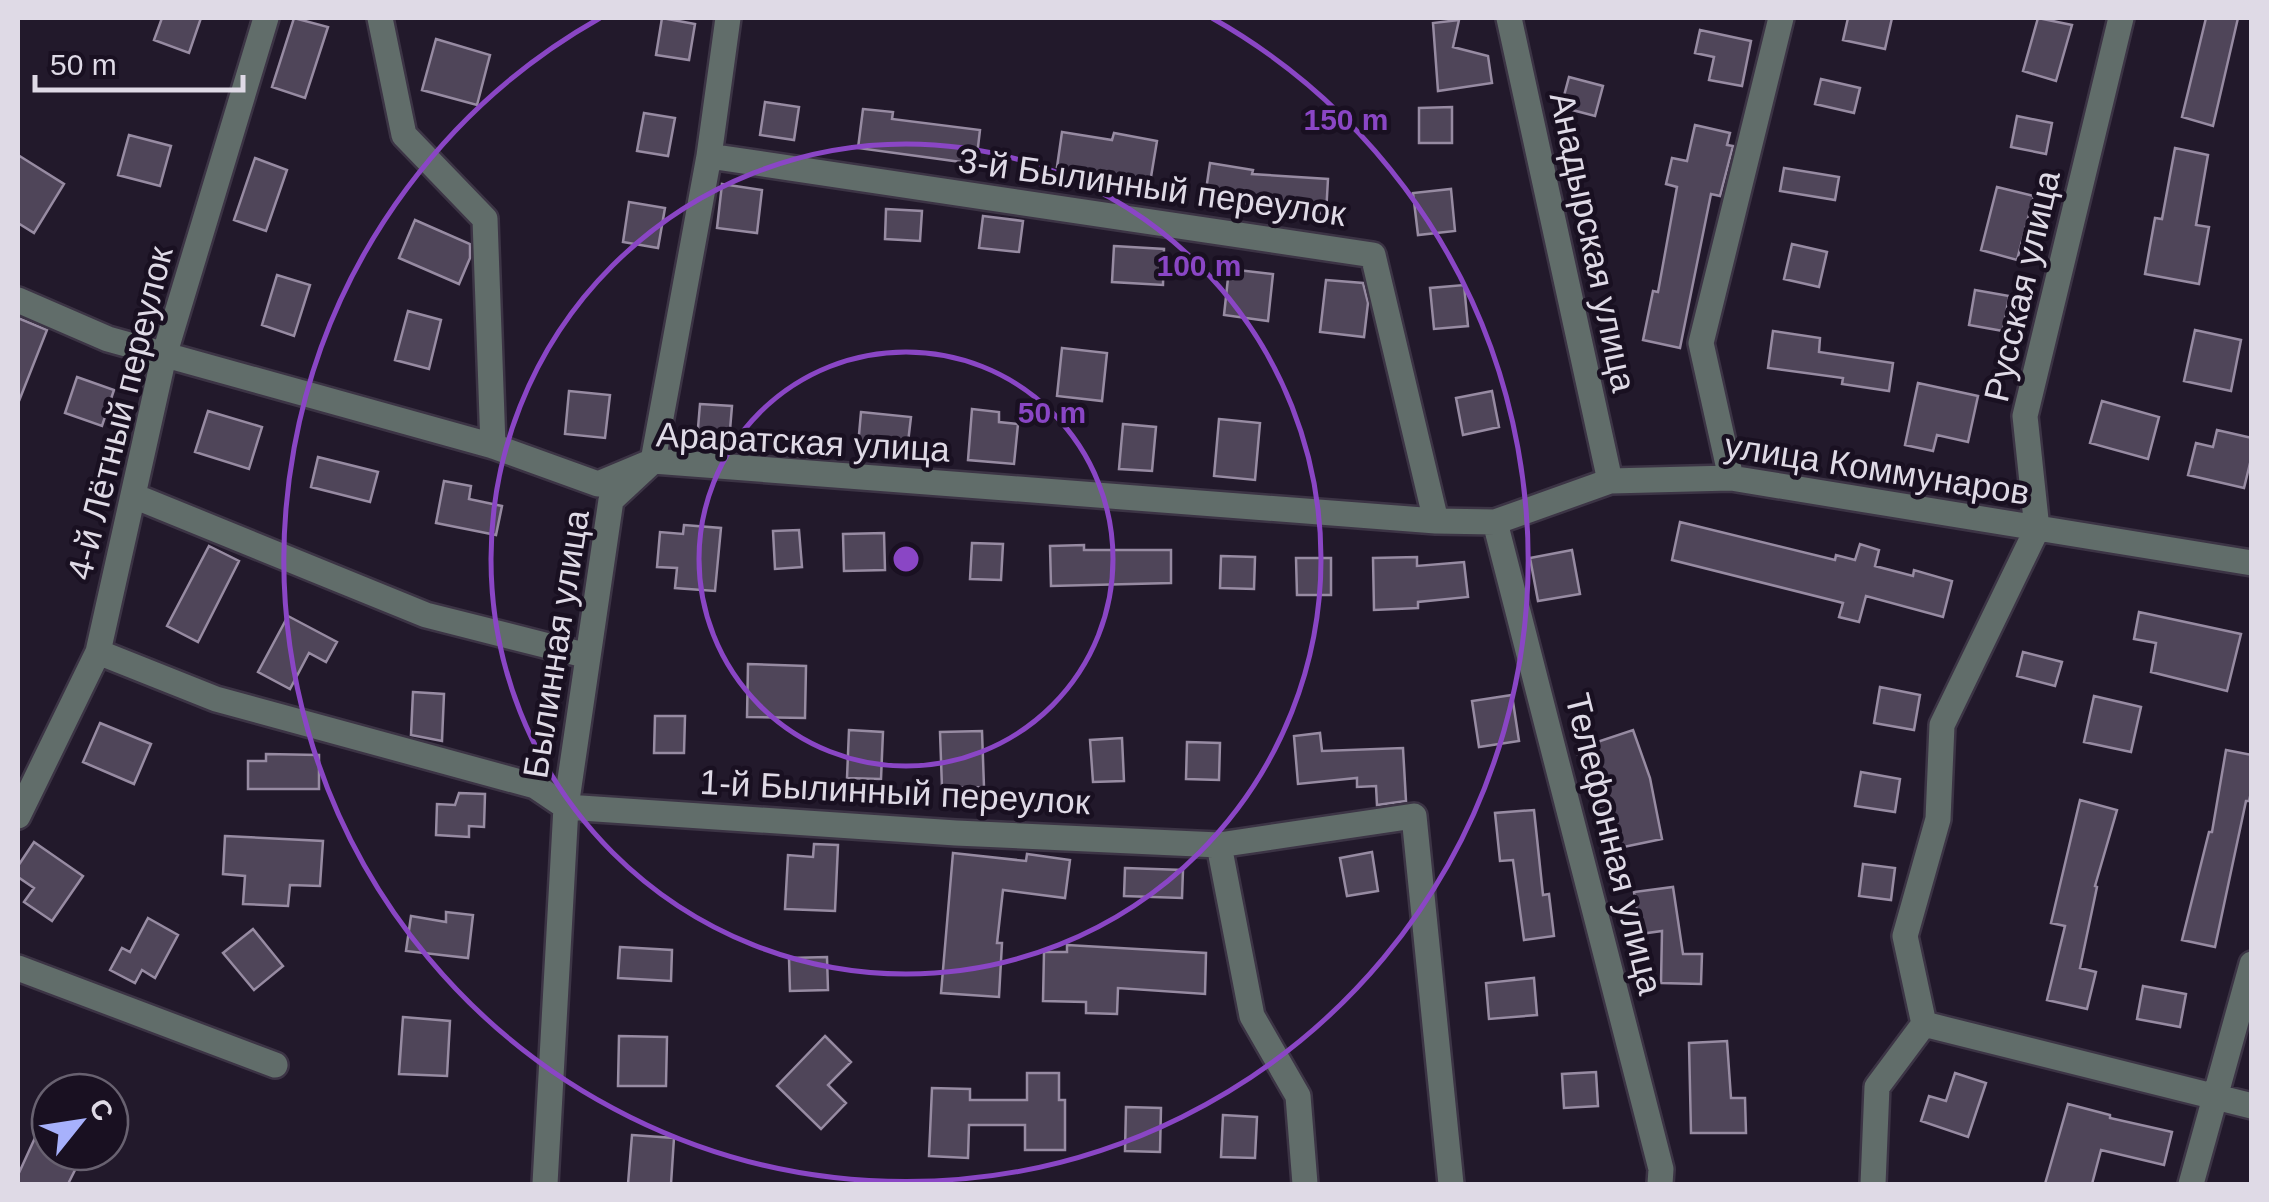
<svg xmlns="http://www.w3.org/2000/svg" width="2269" height="1202" font-family="Helvetica,sans-serif">
	<style>
		.building { fill: #4f4559; stroke: #978ba2; stroke-width: 2.5 }
		.lines { fill: none; stroke-linecap: round; stroke-linejoin: round }
		.minor-casing { stroke: #3c3445; stroke-width: 30 }
		.minor { stroke: #616d6a; stroke-width: 25 }
		.ring { fill: none; stroke: #8a46c5; stroke-width: 5 }
		.labels { text-anchor: middle; stroke-width: 9; stroke-linejoin: round; paint-order: stroke }
		.street-label { font-size: 35px; fill: #dfdae6; stroke: #191021 }
		.centre { fill: #8a46c5; stroke: #191021; stroke-width: 5 }
		.ring-label { font-size: 30px; text-anchor: middle; font-weight: bold; fill: #8a46c5; stroke: #191021; stroke-width: 9; stroke-linejoin: round; paint-order: stroke }
	</style>
	<rect width="100%" height="100%" fill="#22192b"/>
	<path class="building" d="M162,18H201L189,53L154,40Z
		M294,18L328,27L305,98L272,87Z
		M662,18L695,24L689,60L656,55Z
		M1848,18H1892L1885,49L1843,40Z
		M2038,18L2072,25L2056,81L2023,71Z
		M2206,18H2238L2213,126L2182,117Z
		M1459,20L1453,47L1488,56L1492,83L1438,91L1433,23Z
		M1700,30L1751,41L1742,86L1709,80L1714,57L1695,53Z
		M436,39L490,55L477,105L422,90Z
		M1569,77L1603,86L1595,116L1561,107Z
		M1821,79L1860,88L1854,113L1815,104Z
		M765,102L799,107L794,140L760,135Z
		M1452,107V143H1419V108Z
		M863,109L893,112L892,119L980,130L976,164L858,148Z
		M644,113L675,118L668,156L637,151Z
		M2017,116L2052,123L2046,154L2011,147Z
		M1695,125L1730,133L1727,145L1733,146L1720,196L1711,194L1680,348L1643,340L1653,291L1658,292L1677,187L1666,184L1672,158L1687,161Z
		M1062,132L1112,140L1114,133L1157,141L1149,189L1105,181L1106,176L1057,167Z
		M129,135L171,146L160,186L118,175Z
		M2175,148L2208,155L2196,225L2209,227L2199,284L2145,274L2155,218L2162,219Z
		M18,155L64,184L34,233L18,223Z
		M255,158L287,170L266,231L234,220Z
		M1210,163L1253,170L1252,174L1328,179L1326,214L1282,211L1205,197Z
		M1784,168L1839,177L1835,200L1780,191Z
		M722,184L762,190L757,233L717,228Z
		M1997,187L2034,196L2017,260L1981,250Z
		M1451,189L1455,231L1418,235L1413,193Z
		M629,202L665,208L658,248L623,242Z
		M886,209L922,211L920,241L885,239Z
		M983,216L1023,221L1019,252L979,248Z
		M415,220L470,244V258L459,284L399,258Z
		M1792,244L1827,252L1819,287L1784,279Z
		M1114,246L1164,249L1163,285L1112,282Z
		M1229,269L1273,274L1268,321L1224,315Z
		M277,275L310,285L294,336L262,325Z
		M1326,280L1363,283L1368,303L1364,337L1320,332Z
		M1464,285L1468,326L1434,329L1430,288Z
		M1975,290L2009,296L2003,331L1969,325Z
		M408,311L441,320L429,369L395,360Z
		M18,318L47,330L19,401L18,400Z
		M2195,330L2241,340L2231,391L2184,381Z
		M1773,331L1820,338L1819,352L1893,363L1889,391L1842,384L1843,378L1768,368Z
		M1062,348L1107,353L1102,401L1057,396Z
		M77,377L114,390L102,426L65,413Z
		M1918,383L1978,396L1968,442L1937,435L1933,451L1905,445Z
		M569,391L610,395L605,438L565,434Z
		M1492,391L1499,427L1463,435L1456,398Z
		M2102,401L2159,417L2148,459L2090,443Z
		M700,404L732,406L729,442L697,440Z
		M972,409L999,412V422L1018,424L1014,464L968,460Z
		M208,411L262,427L249,469L195,452Z
		M861,412L911,417L907,451L858,446Z
		M1219,419L1260,423L1255,480L1214,476Z
		M1123,424L1156,427L1152,471L1119,469Z
		M2217,430L2252,438V455L2244,488L2188,475L2196,443L2213,447Z
		M318,457L378,472L370,502L311,487Z
		M444,481L471,486L469,499L502,506L496,535L436,523Z
		M1680,522L1835,560L1836,555L1855,560L1860,544L1879,550L1875,566L1913,576L1914,570L1952,581L1943,617L1866,596L1859,622L1839,617L1843,603L1672,560Z
		M684,525L721,528L715,591L675,588L677,568L657,567L660,532L683,534Z
		M799,530L802,567L775,569L773,531Z
		M884,533L885,570L844,571L843,534Z
		M972,543L1003,544L1001,580L970,579Z
		M1084,545V550H1171V583L1051,586L1050,546Z
		M209,546L239,561L198,642L167,626Z
		M1572,550L1580,594L1538,601L1530,558Z
		M1221,556L1255,557L1254,589L1220,588Z
		M1417,557V566L1464,562L1468,597L1418,602V608L1374,610L1373,558Z
		M1296,558H1331V595H1297Z
		M2139,612L2241,634L2227,691L2151,672L2156,643L2134,639Z
		M288,616L337,642L326,662L309,653L290,689L258,672Z
		M2023,652L2062,662L2055,686L2017,676Z
		M748,664L806,666L805,718L747,717Z
		M1880,687L1920,695L1914,730L1874,723Z
		M413,692L444,694L442,741L411,735Z
		M1512,695L1519,741L1479,747L1472,701Z
		M2094,696L2141,707L2131,752L2084,742Z
		M655,716H685L684,753H654Z
		M100,723L151,744L134,784L83,762Z
		M849,730L883,732L881,779L847,778Z
		M1633,730L1650,778L1662,839L1609,850L1599,802L1594,804L1576,749Z
		M982,731L984,787L942,788L940,732Z
		M1320,733L1322,751L1403,748L1406,801L1377,805L1376,786L1357,787V778L1298,784L1294,736Z
		M1122,738L1124,781L1093,782L1090,740Z
		M1187,742L1220,743L1219,780L1186,779Z
		M2226,750L2252,755V788L2249,801H2246L2215,947L2182,940L2209,832H2212Z
		M266,754L319,755V789H248V761H266Z
		M1861,772L1900,779L1895,812L1855,806Z
		M459,793L485,794L484,827L469,826V837L436,835L437,804L455,805Z
		M2080,800L2117,810L2095,886L2097,887L2080,968L2096,972L2087,1009L2047,1000L2065,926L2051,923Z
		M1534,810L1543,895L1549,894L1554,936L1524,940L1513,860L1500,861L1495,813Z
		M225,836L323,841L320,886L290,885L288,906L243,904L245,876L223,874Z
		M34,842L83,876L52,921L24,902L34,888L18,877V866Z
		M814,844L838,845L835,911L785,909L788,855L813,857Z
		M1372,852L1378,891L1347,896L1340,858Z
		M953,853L1026,861L1027,854L1070,860L1065,898L1003,890L997,943H1002L999,997L941,993Z
		M1863,864L1895,868L1891,900L1859,896Z
		M1125,868L1183,870L1182,898L1124,896Z
		M1673,887L1683,954H1702L1701,984L1661,983L1662,931L1640,934L1634,892Z
		M446,912L473,915L468,958L406,951L411,916L446,922Z
		M148,918L178,935L155,978L142,970L135,983L110,970L122,948L130,952Z
		M253,929L283,966L254,990L223,953Z
		M1067,945L1206,953L1205,994L1118,988L1117,1014L1086,1013V1002L1043,1001L1044,952H1067Z
		M620,947L672,950L671,981L618,978Z
		M827,957L828,990L790,991L789,958Z
		M1534,978L1537,1015L1489,1019L1486,983Z
		M2143,986L2186,994L2180,1027L2137,1019Z
		M403,1017L450,1021L447,1076L399,1074Z
		M619,1036L667,1037L666,1086H618Z
		M825,1036L851,1062L828,1085L846,1103L821,1129L777,1086Z
		M1727,1041L1731,1098H1745L1746,1133H1691L1689,1043Z
		M1596,1072L1598,1106L1564,1108L1562,1074Z
		M1027,1073H1059V1100H1065V1150H1025V1125H969L968,1158L929,1156L932,1088L970,1089V1100H1027Z
		M1955,1073L1986,1083L1968,1137L1921,1121L1929,1096L1946,1101Z
		M2068,1104L2110,1115V1118L2172,1132L2164,1165L2101,1150L2092,1184H2045Z
		M50,1105V1152H84L68,1184H18V1175Z
		M1126,1107L1161,1108L1160,1152L1125,1151Z
		M1223,1115L1257,1117L1255,1158L1221,1157Z
		M632,1135L674,1138L671,1184H628Z"/>
	<g class="lines">
		<g class="minor-casing">
			<path id="minor" d="M380,18L404,135L485,219L493,446
				M1509,18L1610,481
				M709,156L1373,255L1436,521
				M18,300L108,339L493,446L598,484L653,461L1436,521L1495,522L1610,481L1731,478L2252,563
				M1731,478L1701,343L1781,18
				M134,496L426,615L588,656
				M1495,522L1661,1169L1660,1184
				M98,652L216,699L535,786L566,807L956,833L1219,845L1414,816L1451,1184
				M18,816L98,652L164,356L266,18
				M1219,845L1252,1016L1298,1096L1305,1184
				M18,968L275,1065
				M1924,1024L1905,936L1938,819L1942,725L2037,529L2025,416L2121,18
				M1924,1024L2252,1106
				M545,1184L566,807L611,500L653,461L709,156L728,18
				M1873,1184L1877,1087L1924,1024
				M2191,1184L2252,964"/>
		</g>
		<use href="#minor" class="minor"/>
	</g>
	<g class="ring">
		<circle cx="906" cy="559" r="207"/>
		<circle cx="906" cy="559" r="415"/>
		<path d="M1212 18A622 622 0 1 1 600 18"/>
	</g>
	<g class="labels">
		<g class="street-label">
			<text transform="translate(1152 187) rotate(8)" y="12">3-й Былинный переулок</text>
			<text transform="translate(1593 242) rotate(78)" y="12">Анадырская улица</text>
			<text transform="translate(2022 286) rotate(-77)" y="12">Русская улица</text>
			<text transform="translate(120 413) rotate(-76)" y="12">4-й Лётный переулок</text>
			<text transform="translate(803 442) rotate(3)" y="12">Араратская улица</text>
			<text transform="translate(1877 469) rotate(9)" y="12">улица Коммунаров</text>
			<text transform="translate(556 644) rotate(-81)" y="12">Былинная улица</text>
			<text transform="translate(895 792) rotate(3)" y="12">1-й Былинный переулок</text>
			<text transform="translate(1614 844) rotate(76)" y="12">Телефонная улица</text>
		</g>
	</g>
	<circle cx="906" cy="559" r="15" class="centre"/>
	<g class="ring-label">
		<text x="1346" y="130">150 m</text>
		<text x="1199" y="276">100 m</text>
		<text x="1052" y="423">50 m</text>
	</g>
	<rect width="2269" height="1202" fill="none" stroke="#dfdae6" stroke-width="40"/>
	<g transform="translate(80 1122) rotate(60)"><circle r="48" fill="#191021" stroke="#686170" stroke-width="2.5"/>
	<path d="M0-8L18 38L0 25L-18 38Z" fill="#a7b1fc"/>
	<text y="-15" font-size="28" font-weight="bold" text-anchor="middle" fill="#dfdae6">С</text>
	</g>
	<path d="M35 75v15h208v-15" fill="none" stroke="#dfdae6" stroke-width="5"/>
	<text x="50" y="75" font-size="30" fill="#dfdae6" stroke="#191021" stroke-width="8" paint-order="stroke">50 m</text>
</svg>
